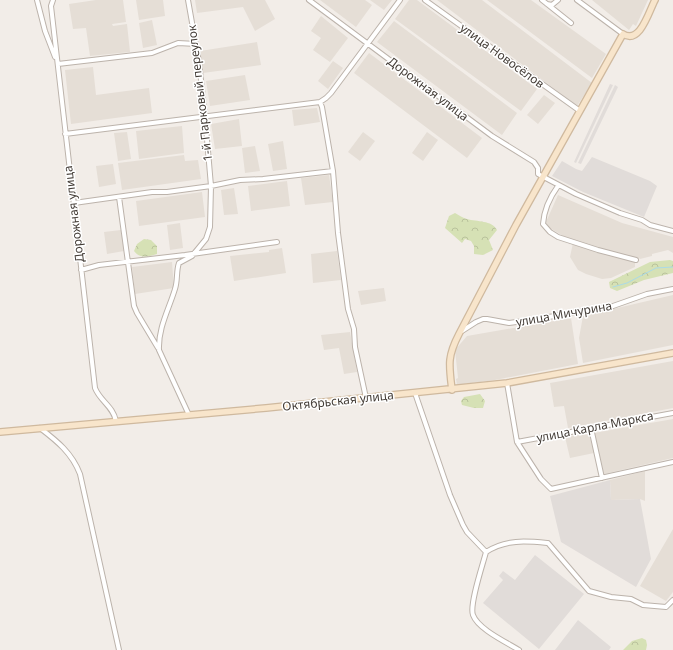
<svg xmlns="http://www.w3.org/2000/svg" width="673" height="650" font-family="'Noto Sans',sans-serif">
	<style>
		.residential { fill: #e5ded6 }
		.industrial { fill: #e1dcd9 }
		.forest { fill: url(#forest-crowns) }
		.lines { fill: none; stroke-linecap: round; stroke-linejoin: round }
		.stream { stroke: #abdae7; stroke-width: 1 }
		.street-casing { stroke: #bcb3ab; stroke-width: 6 }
		.secondary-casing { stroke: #cfb99e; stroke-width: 8 }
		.street { stroke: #fff; stroke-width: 4 }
		.secondary { stroke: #f8e5cb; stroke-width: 5.5 }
		.labels { text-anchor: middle; stroke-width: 3; stroke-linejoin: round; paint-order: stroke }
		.street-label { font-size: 12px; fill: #443d37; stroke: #fff }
	</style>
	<defs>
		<pattern id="forest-crowns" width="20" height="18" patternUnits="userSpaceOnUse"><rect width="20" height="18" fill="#d6e1b5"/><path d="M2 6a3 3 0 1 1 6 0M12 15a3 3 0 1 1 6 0" fill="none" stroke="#b9c29c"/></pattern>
	</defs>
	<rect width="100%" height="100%" fill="#f2ede8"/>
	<path class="residential" d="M96,0H123L126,22L112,24L113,26L127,24L130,52L90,56L86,28L73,29L69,4Z
		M136,0H163L165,16L139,20Z
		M195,0H265L275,19L255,31L243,7L197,13Z
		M320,0H365L372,5L356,27Z
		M370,0H392L384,10Z
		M409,0H417L537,89L521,111L395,19Z
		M437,0H482L592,83L577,106Z
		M487,0H531L606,54L592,78Z
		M592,0H648L636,26L633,24L629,30Z
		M321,16L348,38L330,62L313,50L321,38L311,31Z
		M152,20L157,45L143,48L139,23Z
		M394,21L517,113L502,135L377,42Z
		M257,42L261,65L203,73L200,51Z
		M369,53L482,138L467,158L354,73Z
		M333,61L343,68L328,89L318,81Z
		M93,67L96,95L149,88L152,113L71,124L65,70Z
		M245,75L250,100L210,106L206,81Z
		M544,95L555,103L538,124L527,115Z
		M317,108L320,122L294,126L292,110Z
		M239,119L242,146L215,149L211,124Z
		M182,126L184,153L139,159L136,131Z
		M127,132L131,159L118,161L114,133Z
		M363,132L375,141L360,161L348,152Z
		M427,132L438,140L423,161L412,153Z
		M283,141L287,169L273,171L268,144Z
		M255,146L260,171L245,173L242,148Z
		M184,155L185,161L198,160L201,179L122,190L118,163Z
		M113,164L116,184L99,187L96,166Z
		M329,175L333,202L305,205L301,178Z
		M287,181L290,206L251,211L248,186Z
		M234,188L238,214L224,215L221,190Z
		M202,192L205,217L139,226L136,201Z
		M558,195L622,223L673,237V253L668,250L652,254V256L640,259L639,258H635L600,249L565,237L548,227L546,222Z
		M180,223L183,248L170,250L167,225Z
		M121,230L124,251L107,254L104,232Z
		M573,243L635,262V267L611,278L602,279L586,274L578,270L570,257Z
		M282,248L286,273L234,281L230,256L269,252V250Z
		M337,251L341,280L313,283L311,254Z
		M172,262L174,288L135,294L132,267Z
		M384,288L386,301L361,305L358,291Z
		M673,295V345L583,363L579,338L583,316Z
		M571,318L578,364L495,380L457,385L456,379L458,378L455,350L467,336Z
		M350,332L357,372L344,374L339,348L324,350L321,335Z
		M673,361V408L568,428L564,406L554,407L550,383Z
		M673,419V458L604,474L594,433Z
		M589,433L594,453L570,458L565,437Z
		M645,471V501L640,499L611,500L610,480Z
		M673,529V592L666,601L640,586Z"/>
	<path class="industrial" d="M610,84L613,85L576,163L574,162Z
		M615,85L618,87L581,164L578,163Z
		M592,157L650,181L657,186L644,217L583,192L552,176L562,161L576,169L582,171Z
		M610,480L611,500L640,499L651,559L636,587L561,542L550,496Z
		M535,555L584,594L539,649L483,603L503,580L499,576L503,571L515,580Z
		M578,620L611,647L609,650H555Z"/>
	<path class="forest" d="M455,213C459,215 463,218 467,219C477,222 492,220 497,230L489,240L493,250L483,255L474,254V246L471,241L465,239L462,243L445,228L449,216Z
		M144,239L151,240L157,246V254C148,257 140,259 134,251L137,244Z
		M670,260L673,261V273L644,280L617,291L610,288L609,282L650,262Z
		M480,394L485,401L483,408H474L462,405L461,401L464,397Z
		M642,638L646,640L647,645L646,650H623L632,641Z"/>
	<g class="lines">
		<path class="stream" d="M613,287L627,283L656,268L673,267"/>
		<g class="street-casing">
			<path id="street" d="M37,0L45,31L55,57
				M53,0L51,6L95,388C100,401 113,406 116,421
				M188,0L199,62L205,116L211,186L210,227L206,239L192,256L179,263C176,271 178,280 175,289C169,309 158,328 159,350L189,415
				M309,0L492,136L534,162L538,168V174L576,194L620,213L642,220L650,225L673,231
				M425,0L580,111
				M542,0L571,23
				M577,0L623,34
				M547,4L552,5L558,0
				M58,63V64L152,53L178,43L196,44
				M320,102L322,107L333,171L338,233L348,309L354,329L355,347L366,398
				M65,134L320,102L326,98L331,93L400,0
				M558,186C550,197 544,210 543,224L550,232L558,237L598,250L636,260
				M119,197L134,306L137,313L158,348
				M74,203L152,192H167L211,186L240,180L263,179L333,171
				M81,270L99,265L185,255L277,242
				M462,331L476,322L483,319H487L509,323L531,320L613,306L647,294L673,289
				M507,383L517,442L541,479L551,489L673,462
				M415,393L450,495L463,525L467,532L486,552
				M40,428C57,441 72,453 80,474L119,650
				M591,428L602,478
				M517,442L673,413
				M519,650C506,642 478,629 473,615C469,605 483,564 486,552C506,539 526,541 548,543L589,591L611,597L631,599L643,605L666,607L673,600"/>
		</g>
		<g class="secondary-casing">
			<path id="secondary" d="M452,390C449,365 447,357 459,334L516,225L623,34C640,45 649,11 655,0
				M0,432L266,408L507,383L673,353"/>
		</g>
		<use href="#street" class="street"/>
		<use href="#secondary" class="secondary"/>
	</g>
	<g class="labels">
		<g class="street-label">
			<text transform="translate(502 56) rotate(36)" y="4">улица Новосёлов</text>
			<text transform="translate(428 89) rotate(37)" y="4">Дорожная улица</text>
			<text transform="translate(200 93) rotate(-97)" y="4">1-й Парковый переулок</text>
			<text transform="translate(74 214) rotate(-97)" y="4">Дорожная улица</text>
			<text transform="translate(564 314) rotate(-10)" y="4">улица Мичурина</text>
			<text transform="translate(338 401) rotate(-6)" y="4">Октябрьская улица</text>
			<text transform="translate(595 427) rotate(-11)" y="4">улица Карла Маркса</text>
		</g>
	</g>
</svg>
